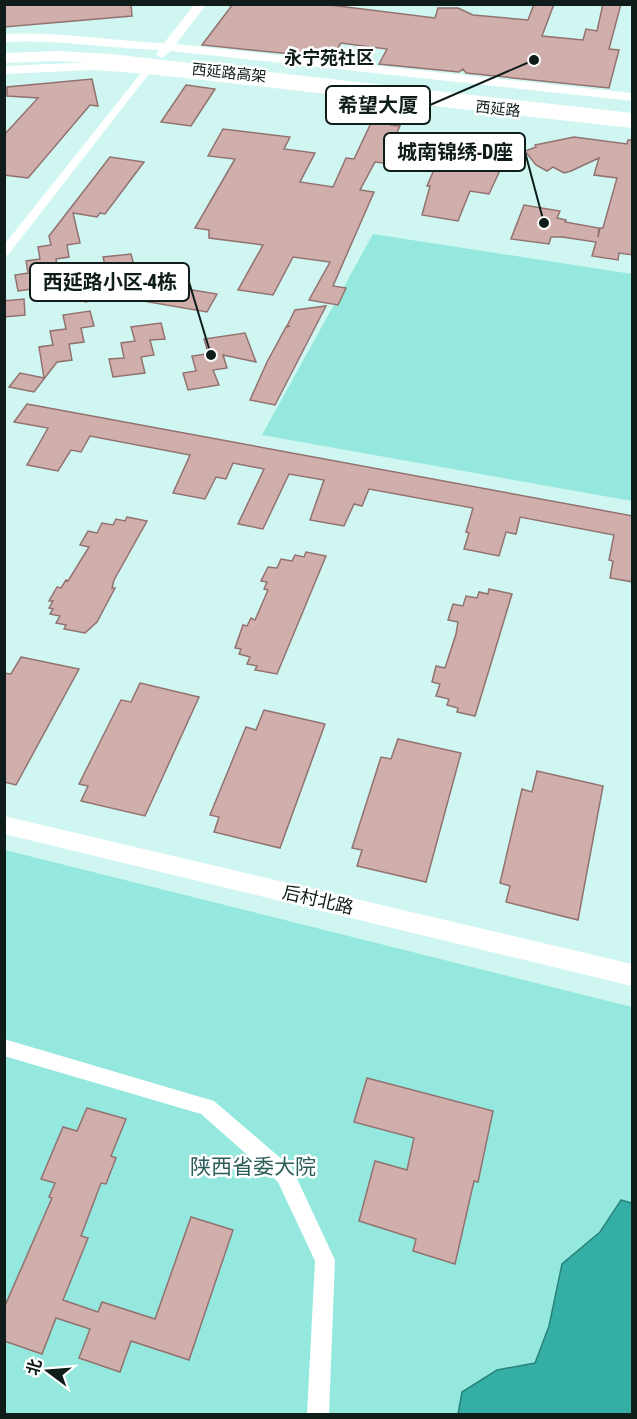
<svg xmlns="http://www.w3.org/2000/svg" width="637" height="1419" font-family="'Asap Condensed','Noto Sans SC',sans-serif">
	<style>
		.green { fill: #94e8de }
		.water { fill: #35afa5; stroke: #29837b; stroke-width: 1.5 }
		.building { fill: #d0aeab; stroke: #927270; stroke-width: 1.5 }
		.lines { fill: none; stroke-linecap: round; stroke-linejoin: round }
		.street { fill: #fff; fill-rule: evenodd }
		.secondary { fill: #fff; fill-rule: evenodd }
		.highway { fill: #fff; fill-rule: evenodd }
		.labels { text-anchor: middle; stroke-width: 5; stroke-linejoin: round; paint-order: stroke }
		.far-street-label { font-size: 15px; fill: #0e1c1a; stroke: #fff }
		.far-quarter-label { font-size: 18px; font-weight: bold; fill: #0e1c1a; stroke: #fff }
		.street-label { font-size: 18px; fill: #0e1c1a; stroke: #fff }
		.near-park-label { font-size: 21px; fill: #2b5d58; stroke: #fff }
		.leader { fill: none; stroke: #0e1c1a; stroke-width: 2 }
		.callout-dot { fill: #0e1c1a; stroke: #fff; stroke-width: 2 }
		.callout { fill: #fff; stroke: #0e1c1a; stroke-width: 2 }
		.callout-label { font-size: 20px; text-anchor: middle; font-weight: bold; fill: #0e1c1a }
	</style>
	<rect width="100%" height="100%" fill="#cff6f1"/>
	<path class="green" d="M373,234L632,274V501L262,435Z
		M5,850L632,1007V1414H5Z"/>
	<path class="water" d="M621,1200L632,1203V1414H458L462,1392L497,1370L535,1363L549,1326L562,1264L600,1232Z"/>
	<path class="building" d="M4,4H131L132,16L4,27Z
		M233,4H322L435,18L438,8H458L473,15L528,20L534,4H554L542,36L583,40L586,29L597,31L603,4H621L609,49L619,50L609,88L466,73L463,69L459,72L379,64L387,49L341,43L331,58L202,45Z
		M92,79L98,106L90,105L28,178L4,175V135L38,98L7,96V87Z
		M186,85L215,89L191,126L161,122Z
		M380,104L400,107L391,125L400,126L383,163L375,162L360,190L374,192L333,286L346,288L338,305L309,300L330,262L293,257L273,295L238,290L263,245L209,238V230L195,228L235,159L208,156L223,129L290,137L284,149L315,153L300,182L333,187L346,158L354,159Z
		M574,137L627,144L628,140H633V255L619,253L618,260L592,256L596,242L562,237H551L549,244L511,239L524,205L560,211L557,218L566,220L565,222L599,228L598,237L600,228H603L617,178L594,175L599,158L571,171L564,173L553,167L547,171L536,165L525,151L536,147L535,145Z
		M446,151L489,152L501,168L489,194L470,191L458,221L422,215L430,186H427L436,165H440Z
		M110,157L144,162L105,214L100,213L97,217L73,213L80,243L67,245L69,257L56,259L58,272L44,273L47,287L18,291L15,275L28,273L26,261L40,259L38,247L51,245L49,236Z
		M131,254L138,281L217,294L207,312L120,297L85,302L82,286L95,285L92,271L106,270L103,257Z
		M24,299L25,315L4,317V301Z
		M326,306L275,405L250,400L267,362L286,327L290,326H287L295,310Z
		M90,311L94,326L81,328L84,342L69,344L72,360L57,362L34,392L9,387L20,373L44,378L39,347L53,345L50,331L66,329L63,315Z
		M161,323L165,339L150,340L154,355L141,357L145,373L113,377L109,359L124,358L121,343L135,341L131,327Z
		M245,333L256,362L223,355L227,368L213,370L219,385L188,390L183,373L196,371L192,356L213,353L208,352L204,339Z
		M27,404L633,516V582L610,578L613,561L609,560L614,535L520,517L516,534L506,532L499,556L464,549L469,533L466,532L473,508L369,489L362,506L354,504L344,526L310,520L324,480L289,474L263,529L238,524L264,469L233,463L226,479L216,477L205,499L173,493L190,455L90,436L81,452L71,450L58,471L27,465L48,428L14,422Z
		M127,517L147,521L114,580L112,588H115L97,622L85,633L64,629L66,625L56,623L60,616L50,614L53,609L49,608L53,601H49L57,587L61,588L66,580L68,581L89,547L80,545L88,531L97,533L102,523L113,525L116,519L125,521Z
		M306,552L326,556L277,674L255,670L257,666L247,664L250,657L239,654L241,649L235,648L243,625L247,626L251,618L255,620L268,590L264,589L267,582L261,581L268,567L277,568L281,559L292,561L295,555L304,557Z
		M489,589L512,594L475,716L457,712L458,708L447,705L449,699L436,696L440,684L432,682L436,666L445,668L456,634L458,622L448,620L453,604L463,606L466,596L477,598L479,592L488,594Z
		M21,657L79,669L16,785L4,782V673L11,674Z
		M140,683L199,697L145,816L81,801L88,786L79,784L121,700L131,702Z
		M264,710L325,724L280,848L214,832L219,817L210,815L246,727L256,730Z
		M398,739L461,753L426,882L357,866L362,850L352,848L381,757L391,759Z
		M537,771L603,786L578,920L506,902L510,886L500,883L522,789L532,792Z
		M367,1078L493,1111L478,1182L474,1181L455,1264L413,1251L416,1239L359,1221L375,1161L407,1170L414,1138L354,1122Z
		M87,1108L126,1119L111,1156L116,1158L106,1184L101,1183L81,1236L88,1238L63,1300L98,1312L102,1302L155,1319L191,1217L233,1230L189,1360L131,1341L120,1372L79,1358L90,1329L56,1318L42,1354L4,1341V1308L52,1198L49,1197L55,1183L41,1179L63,1127L77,1131Z"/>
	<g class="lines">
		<path class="street" d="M145,68L152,70L8,255L4,256V245Z
			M4,1039L214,1101L292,1168L335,1260L329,1414H307L315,1261L278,1182L201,1114L4,1056Z"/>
		<path class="secondary" d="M195,4H207L176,44L632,93V101L171,51L162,58L156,54L159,50C107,48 56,39 4,42V34C58,31 111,41 164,43Z
			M94,62L148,66L632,120V128L148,74L94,70L4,74V66Z
			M4,816L632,964V986L4,834Z"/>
		<path class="highway" d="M58,51L111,54L632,113V123L111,64L58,61L4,63V53Z"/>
	</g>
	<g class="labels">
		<g class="far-street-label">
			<text transform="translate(229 73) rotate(6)" y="5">西延路高架</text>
			<text transform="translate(498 109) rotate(6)" y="5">西延路</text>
		</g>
		<g class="far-quarter-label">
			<text x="329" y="64">永宁苑社区</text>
		</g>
		<g class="street-label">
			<text transform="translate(318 900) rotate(13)" y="6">后村北路</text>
		</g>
		<g class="near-park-label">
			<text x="253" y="1174">陕西省委大院</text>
		</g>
	</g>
	<path class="leader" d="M534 60L430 105M544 223L525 152M211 355L189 282"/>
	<g class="callout-dot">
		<circle cx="534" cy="60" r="6"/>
		<circle cx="544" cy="223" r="6"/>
		<circle cx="211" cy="355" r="6"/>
	</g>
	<g class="callout">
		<rect x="326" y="86" width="104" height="38" rx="6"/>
		<rect x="384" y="133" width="141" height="38" rx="6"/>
		<rect x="30" y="263" width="159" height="38" rx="6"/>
	</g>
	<g class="callout-label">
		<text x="378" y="112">希望大厦</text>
		<text x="455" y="159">城南锦绣-D座</text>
		<text x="110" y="289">西延路小区-4栋</text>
	</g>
	<rect width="637" height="1419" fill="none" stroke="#0e1c1a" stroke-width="12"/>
	<g transform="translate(48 1371) rotate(286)" stroke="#ffffff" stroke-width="4.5" paint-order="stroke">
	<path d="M0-4.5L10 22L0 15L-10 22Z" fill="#0e1c1a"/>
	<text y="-9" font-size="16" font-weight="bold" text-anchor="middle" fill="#0e1c1a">北</text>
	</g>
</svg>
